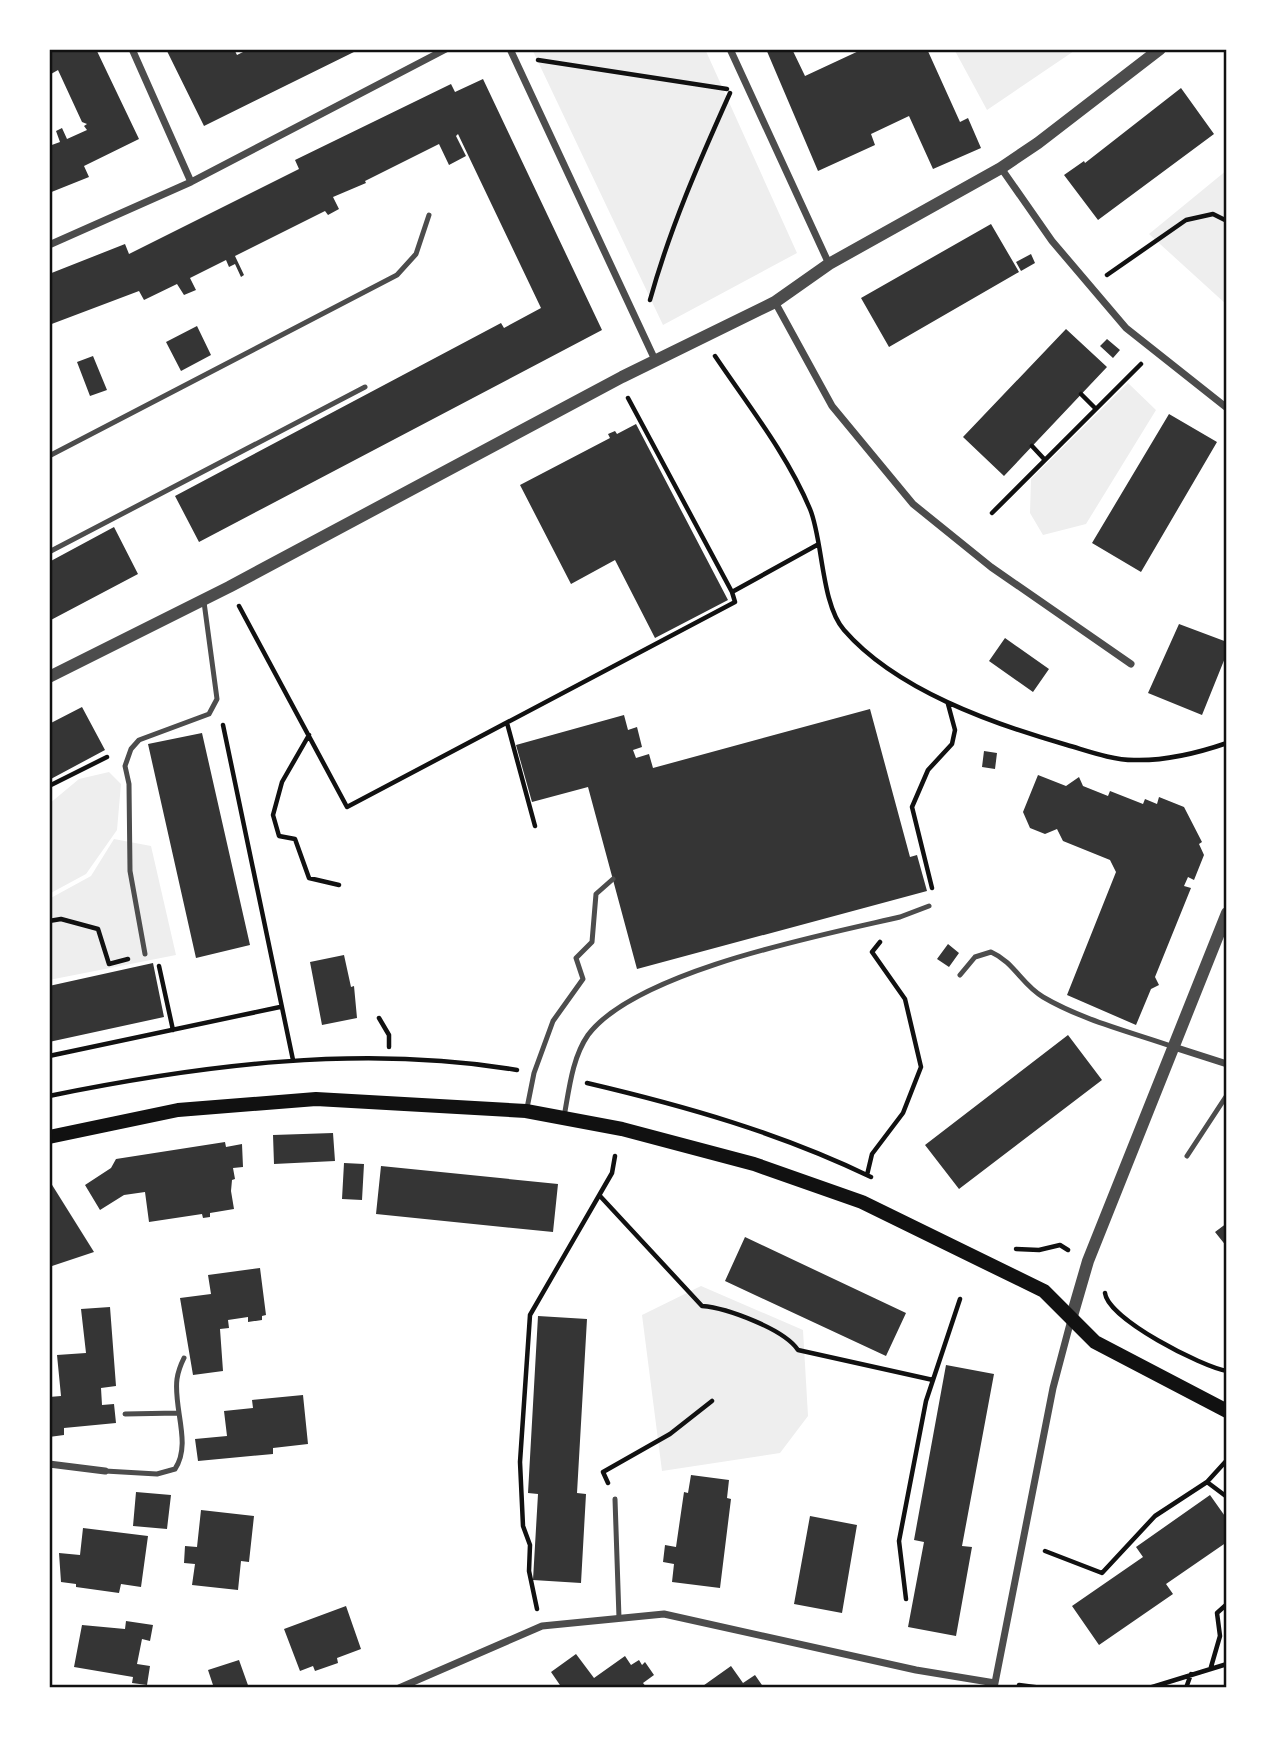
<svg xmlns="http://www.w3.org/2000/svg" width="1276" height="1737" font-family="'Fira Sans Condensed',sans-serif">
	<style>
		.green { fill: #eee }
		.building { fill: #353535 }
		.lines { fill: none; stroke-linecap: round; stroke-linejoin: round }
		.path { stroke: #111; stroke-width: 4.5 }
		.service { stroke: #4c4c4c; stroke-width: 5 }
		.minor { stroke: #4c4c4c; stroke-width: 7 }
		.tertiary { stroke: #4c4c4c; stroke-width: 12 }
		.secondary { stroke: #111; stroke-width: 14 }
		.neatline { fill: none; stroke: #111; stroke-width: 2.5 }
	</style>
	<rect width="100%" height="100%" fill="#fff"/>
	<path class="green" d="M532,49H705L797,253L663,325Z
		M954,49H1077L987,110Z
		M1227,170V305L1149,234Z
		M1128,383L1156,410L1086,524L1043,535L1030,513L1031,479Z
		M109,772L121,784L117,830L86,874L49,894V804L79,779Z
		M114,839L151,846L176,955L49,980V899L91,876Z
		M701,1286L803,1330L808,1416L780,1453L662,1471L642,1315Z"/>
	<path class="building" d="M49,49H96L139,139L84,166L89,177L49,193V146L60,142L56,131L62,128L67,139L87,130L84,126L87,124L82,122L58,70L51,74L49,71Z
		M166,49H234L237,55L249,49H360L204,126Z
		M766,49H792L805,76L863,49H927L960,122L968,118L981,148L933,169L909,116L871,134L875,145L818,171Z
		M483,79L602,330L199,542L175,496L501,323L504,328L541,308L458,134L456,136L466,156L449,165L439,144L365,181L366,183L333,197L339,209L328,215L325,211L235,256L244,275L241,277L235,264L229,267L226,260L190,278L196,290L184,295L177,284L144,300L139,291L49,325V274L125,244L129,254L299,169L295,160L451,84L455,92Z
		M1181,88L1214,134L1098,220L1064,175L1084,161L1085,163Z
		M991,224L1019,272L889,347L861,298Z
		M1031,254L1035,263L1021,271L1016,262Z
		M197,326L211,355L181,371L166,342Z
		M1066,329L1107,367L1004,476L963,437Z
		M1107,339L1120,350L1113,358L1100,346Z
		M93,356L107,390L90,396L77,362Z
		M1169,414L1217,442L1141,572L1092,543Z
		M636,424L728,600L655,638L615,560L571,584L520,485L610,438L608,434L615,431L617,434Z
		M114,527L138,574L49,621V562Z
		M1179,624L1227,642V653L1202,715L1148,693Z
		M1005,638L1049,669L1033,692L989,661Z
		M82,707L105,750L49,780V724Z
		M870,709L910,857L917,855L927,891L637,969L588,787L532,802L516,745L624,715L628,730L637,727L642,747L633,750L636,758L649,754L653,768Z
		M202,733L250,945L196,958L148,744Z
		M984,751L997,753L995,769L982,767Z
		M1038,775L1066,786L1079,777L1083,786L1108,796L1110,791L1143,804L1145,799L1157,804L1159,797L1184,807L1202,842L1199,844L1204,855L1194,880L1188,877L1184,886L1191,888L1155,977L1159,985L1151,989L1136,1025L1067,995L1116,872L1110,860L1063,841L1057,829L1045,834L1030,828L1023,812Z
		M948,944L959,953L949,967L937,959Z
		M344,955L351,987L354,986L357,1018L322,1025L310,962Z
		M153,963L164,1017L49,1042V986Z
		M1068,1035L1102,1080L959,1189L925,1145Z
		M333,1133L335,1161L274,1164L273,1135Z
		M225,1142L226,1147L242,1144L243,1167L233,1168L235,1179L232,1180L231,1191L234,1209L210,1213V1217L203,1218L202,1214L149,1222L145,1192L124,1195L100,1210L85,1185L111,1168L116,1159Z
		M344,1163L364,1164L362,1200L342,1199Z
		M381,1166L558,1184L553,1232L376,1214Z
		M49,1180L94,1252L49,1267Z
		M1227,1223V1247L1215,1232Z
		M745,1237L906,1313L886,1356L725,1281Z
		M260,1268L266,1315L262,1316V1320L248,1322V1317L228,1320L229,1328L220,1329L223,1371L193,1375L180,1298L211,1294L208,1275Z
		M110,1307L116,1386L101,1388L102,1405L114,1404L116,1423L64,1428V1435L49,1437V1397L61,1396L57,1355L86,1353L81,1309Z
		M538,1316L587,1319L577,1493L586,1494L581,1583L533,1580L538,1494L528,1493Z
		M946,1365L994,1374L962,1546L972,1547L956,1636L908,1627L924,1542L914,1540Z
		M303,1395L308,1444L273,1448V1454L198,1461L195,1439L227,1436L224,1411L253,1408L252,1400Z
		M691,1475L729,1480L727,1498L731,1499L720,1588L672,1582L674,1564L663,1562L665,1545L676,1547L684,1492L688,1493Z
		M136,1492L171,1495L167,1529L133,1526Z
		M1210,1495L1227,1519V1542L1166,1584L1173,1594L1099,1645L1072,1606L1143,1557L1136,1547Z
		M201,1510L254,1516L249,1562L241,1561L238,1590L192,1585L195,1564L184,1563L185,1546L197,1547Z
		M810,1516L857,1525L842,1613L794,1604Z
		M83,1528L148,1536L141,1587L121,1584L119,1593L76,1587V1584L61,1582L59,1553L80,1555Z
		M346,1606L361,1649L337,1658L338,1663L315,1671L313,1666L300,1671L284,1629Z
		M126,1621L153,1625L150,1641L142,1639L137,1664L150,1666L147,1685L132,1683L133,1677L74,1667L82,1625L125,1629Z
		M576,1654L594,1678L625,1656L631,1665L639,1660L642,1665L645,1662L654,1675L643,1683L647,1688H562L551,1672Z
		M239,1660L249,1688H214L208,1670Z
		M731,1666L743,1683L755,1675L764,1688H700Z"/>
	<g class="lines">
		<path class="path" d="M538,60L727,89
			M1107,275L1186,220L1213,214L1227,221
			M650,300C670,228 699,162 730,93
			M715,356C748,405 787,454 810,509C823,540 821,604 844,630C896,690 993,724 1067,745C1088,751 1112,760 1134,760C1165,761 1198,753 1227,743
			M1081,394L1096,409
			M628,398L732,592
			M1032,446L1045,460
			M992,513L1141,364
			M239,606L347,807L735,602L732,592L817,545
			M507,723L535,826
			M223,725L293,1060
			M309,735L282,782L273,815L279,836L295,839L309,878L339,885
			M49,786L107,757
			M932,888L912,807L928,770L952,744L955,730L948,704
			M49,921L61,919L98,929L109,964L128,959
			M159,966L173,1030
			M379,1018L389,1035V1047
			M49,1056L280,1007
			M587,1083C685,1106 780,1133 871,1177
			M49,1096C201,1065 362,1044 517,1070
			M867,1175L872,1154L903,1113L921,1067L905,999L872,952L880,942
			M600,1196L702,1306C727,1308 784,1329 798,1350L933,1380
			M1016,1249L1039,1250L1060,1245L1068,1250
			M1105,1293C1108,1319 1202,1367 1227,1371
			M1227,1460L1207,1482L1227,1497
			M608,1483L603,1472L670,1434L712,1401
			M1045,1551L1102,1573L1155,1516L1207,1482
			M906,1599L899,1541L926,1401L960,1299
			M537,1609L529,1571L530,1545L523,1526L520,1462L530,1315L612,1173L615,1156
			M1211,1667L1220,1636L1217,1613L1227,1604
			M1019,1685L1042,1688
			M1149,1688L1227,1664
			M1186,1688L1191,1674"/>
		<path class="service" d="M49,456L397,275L416,254L429,215
			M49,552L365,387
			M145,954L130,871L129,784L125,766L131,749L139,740L209,714L217,699L204,602
			M960,975L975,957L991,952C1014,962 1022,985 1043,997C1082,1020 1131,1032 1174,1047
			M527,1108L534,1073L553,1021L583,979L576,958L592,942L596,894L613,879
			M564,1117C569,1090 572,1058 588,1035C636,971 822,935 900,917L929,906
			M1187,1156L1227,1095
			M125,1414L178,1413
			M105,1471L157,1474L175,1469C192,1444 173,1408 177,1379C178,1372 181,1364 184,1358
			M615,1499L619,1618"/>
		<path class="minor" d="M132,49L191,182
			M510,49L656,362
			M730,49L829,264
			M1001,168L1052,241L1126,328L1227,408
			M49,245L191,182L446,49
			M775,302L832,406L913,504L991,567L1131,664
			M1174,1047L1227,1064
			M49,1464L105,1471
			M399,1688L542,1626L664,1614L916,1670L995,1683
			M994,1688L1053,1388L1071,1320"/>
		<path class="tertiary" d="M49,677L229,587L622,377L775,302L829,264L1001,168L1038,143L1160,49
			M1072,1316L1088,1261L1227,913"/>
		<path class="secondary" d="M49,1137L178,1110L316,1099L526,1111L622,1129L754,1164L862,1202L1044,1291L1095,1342L1227,1411"/>
	</g>
	<rect width="1276" height="1737" fill="none" stroke="#ffffff" stroke-width="102"/>
	<rect x="51" y="51" width="1174" height="1635" class="neatline"/>
</svg>
